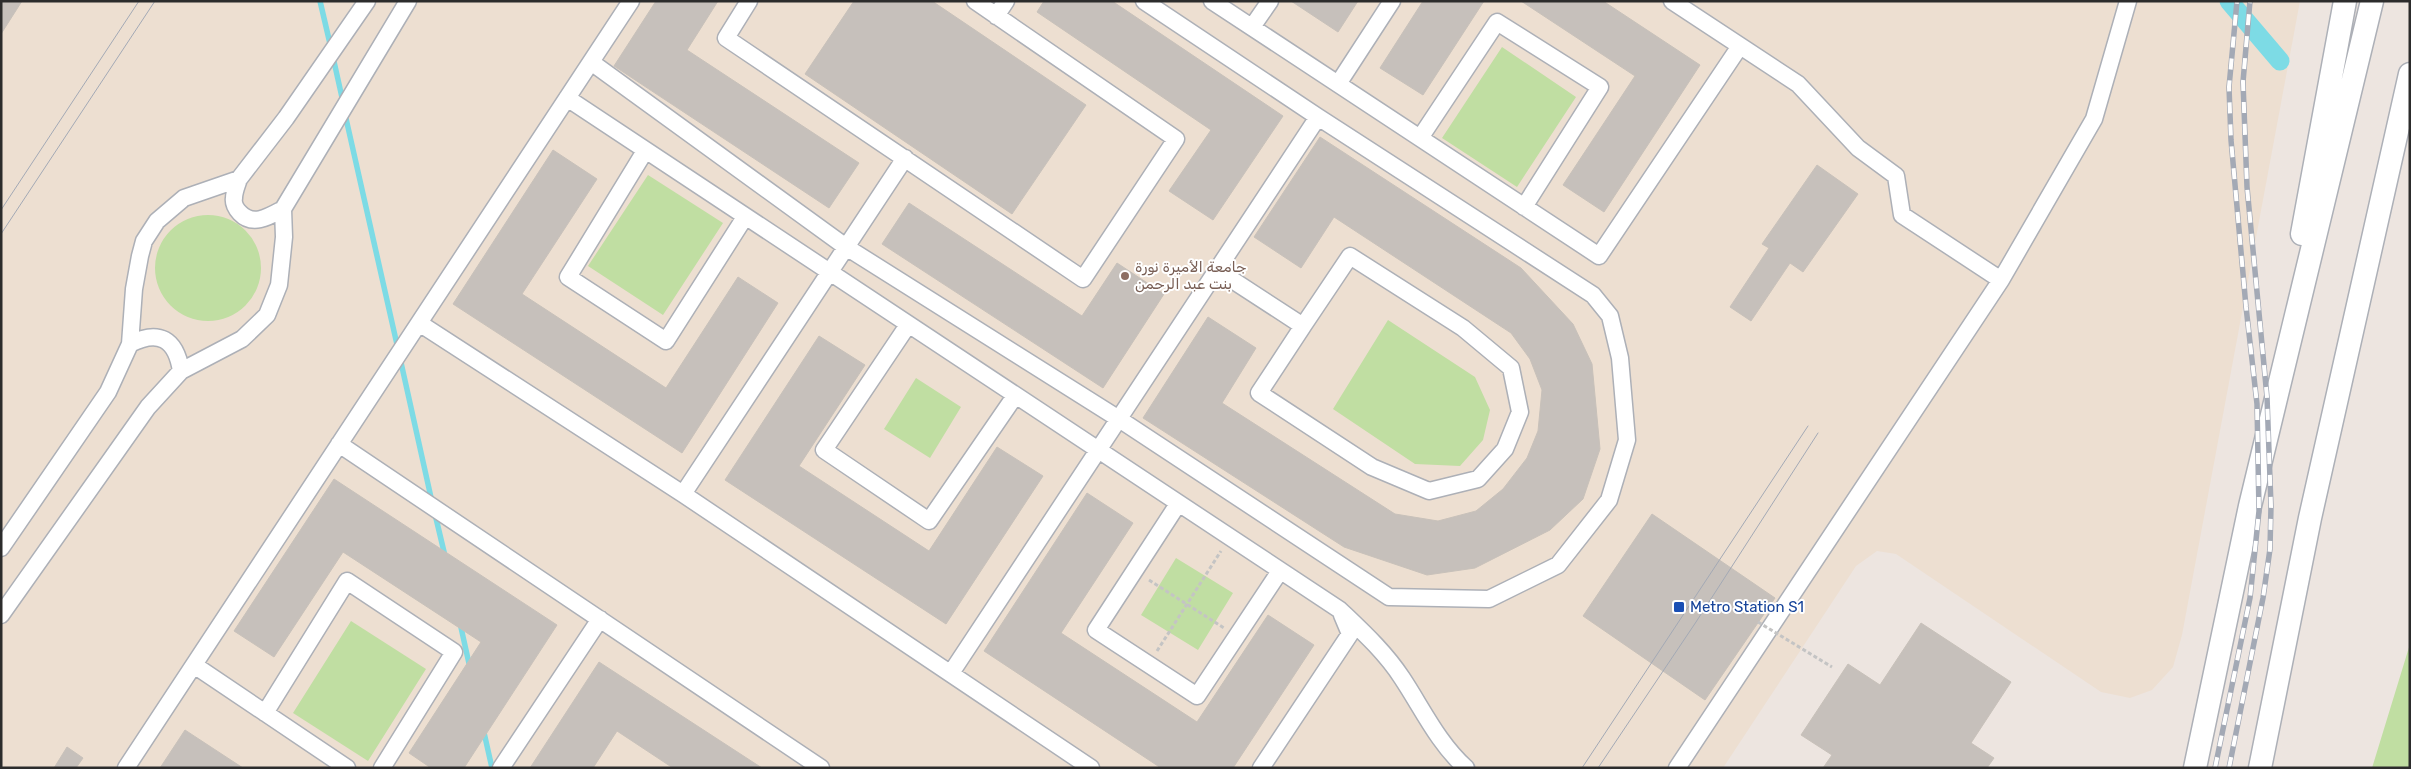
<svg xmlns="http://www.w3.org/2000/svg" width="2411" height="769" font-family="Rubik,Cairo,sans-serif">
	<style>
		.education { fill: #eddfd1 }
		.green { fill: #c0dea2 }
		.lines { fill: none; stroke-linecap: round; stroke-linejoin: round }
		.stream { stroke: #7ddbe5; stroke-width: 5.5 }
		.canal { stroke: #7ddbe5; stroke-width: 19 }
		.building { fill: #c6c0bb; stroke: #c8c1ba }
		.street-casing { stroke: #adb0b7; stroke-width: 19 }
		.secondary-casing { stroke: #adb0b7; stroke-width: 25 }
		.path { stroke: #c4c4c4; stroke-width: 3; stroke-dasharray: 4 2.5; stroke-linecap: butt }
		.street { stroke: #fff; stroke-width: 16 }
		.secondary { stroke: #fff; stroke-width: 22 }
		.tram { stroke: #a3a9b5; stroke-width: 1 }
		.rail-casing { stroke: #a3a9b5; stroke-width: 5.5 }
		.rail { stroke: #fff; stroke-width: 4; stroke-dasharray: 11; stroke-linecap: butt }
		.path-bridge { stroke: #c4c4c4; stroke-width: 3; stroke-dasharray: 4 2.5; stroke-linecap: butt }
		.education-dot { fill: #8d6e63; stroke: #fff; stroke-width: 2 }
		.transit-dot { fill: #1a4fb4; stroke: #fff; stroke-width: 2 }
		.labels { text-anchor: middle; stroke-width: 4; stroke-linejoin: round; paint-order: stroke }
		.education-label { font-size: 15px; fill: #785e54; stroke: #fff; text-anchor: start }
		.transit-label { font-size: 15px; fill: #164399; stroke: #fff; text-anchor: start }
	</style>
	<rect width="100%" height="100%" fill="#ede5e0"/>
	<path class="education" d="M1,1H2300L2182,635L2173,667L2152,690L2130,698L2101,692L1896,554L1877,551L1856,566L1723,768H1Z"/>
	<path class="green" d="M1502,47L1576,97L1517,187L1442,138Z
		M648,175L723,223L663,315L588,266Z
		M155 268a53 53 0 1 1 106 0a53 53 0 1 1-106 0Z
		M1388,320L1475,377L1490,410L1483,440L1460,466L1415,464L1333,409Z
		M916,378L961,407L930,458L884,429Z
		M1176,558L1233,593L1198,650L1141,615Z
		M351,621L426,669L368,761L293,713Z
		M2410,644V768H2372Z"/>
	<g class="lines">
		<path class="stream" d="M320,1L331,48
			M333,57L343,102
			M345,114L398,349
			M400,358L432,502
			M435,514L445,556
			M460,623L470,668
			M483,728L492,768"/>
		<path class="canal" d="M2229,1L2280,61"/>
	</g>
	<path class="building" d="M1,1H22L1,34Z
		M656,1H718L687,50L859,163L829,208L614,66Z
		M854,1H932L1086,105L1012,214L805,74Z
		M1044,1H1112L1283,116L1213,220L1169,191L1211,130L1037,12Z
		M1291,1H1358L1338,32Z
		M1423,1H1484L1423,95L1380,68Z
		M1521,1H1603L1700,65L1604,212L1563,185L1635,76Z
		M1320,137L1521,268L1573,324L1592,364L1600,449L1583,499L1550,530L1475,568L1427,575L1344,547L1143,418L1208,317L1256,348L1222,403L1395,514L1438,521L1476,511L1503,489L1527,458L1538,431L1542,390L1530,359L1511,333L1334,217L1301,268L1254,237Z
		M553,150L597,179L522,294L666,388L738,277L778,303L682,453L453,304Z
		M1817,165L1858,194L1803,272L1790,263L1751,321L1730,307L1769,248L1762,244Z
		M909,203L1082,316L1117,263L1164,294L1103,388L882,244Z
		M819,336L865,365L799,466L929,551L997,447L1043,476L946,624L725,480Z
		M334,479L557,625L464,768H431L409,753L481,642L343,552L274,657L234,631Z
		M1087,493L1133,523L1061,633L1197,722L1268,615L1314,645L1233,768H1161L984,651Z
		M1652,514L1775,598L1705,700L1583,616Z
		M1921,623L2011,682L1971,743L1994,758L1987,768H1823L1832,755L1801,735L1848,664L1880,685Z
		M599,662L762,768H673L617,731L593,768H530Z
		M185,730L243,768H160Z
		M67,747L83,758L76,768H54Z"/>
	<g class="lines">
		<g class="street-casing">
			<path id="street" d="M749,1L726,38L1083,279L1176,139L975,1
				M1212,1L1599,256L1740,46
				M1672,1L1798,84L1858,148L1896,176L1902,215L2001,280
				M996,16L1006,1
				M1252,27L1270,1
				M591,62L846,247L1119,419L1389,597L1489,599L1558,565L1609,500L1627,440L1620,358L1610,316L1593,295L1318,117L1144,1
				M1338,84L1392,1
				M567,98L1340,610C1362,631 1385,652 1402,678C1422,708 1438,743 1466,768
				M1420,138L1497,22L1600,87L1524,207
				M645,151L568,277L666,341L745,217
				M239,179C237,185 234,192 234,198C233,203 236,209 240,213C253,227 270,216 283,209
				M1217,270L1303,326L1259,393L1372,467L1429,491L1478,479L1505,449L1520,412L1511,368L1463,328L1350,256L1303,326
				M419,323L683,494L1091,768
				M908,325L824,450L929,521L1015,396
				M130,344C159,329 176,339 181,371
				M339,444L821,768
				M683,494L905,158
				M1178,504L1096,630L1197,696L1280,571
				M1,548L108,392L130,344L134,289L140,256L144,241L157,221L184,198L239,179L286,118L367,1
				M1,615L148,407L181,371L242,339L267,315L279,285L284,237L283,209L408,1
				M194,665L347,768
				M951,673L1318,117
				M265,713L347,581L454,652L382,768
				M126,768L631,1
				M501,768L600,619
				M1261,768L1350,634L1342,615
				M1677,768L2001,280L2094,119L2128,1"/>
		</g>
		<g class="secondary-casing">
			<path id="secondary" d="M2302,234L2345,1
				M2195,768L2250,506L2372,1
				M2260,768L2310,518L2410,74"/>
		</g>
		<path class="path" d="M1149,580L1224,628
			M1157,651L1221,551"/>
		<use href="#street" class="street"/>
		<use href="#secondary" class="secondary"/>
		<path class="tram" d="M1,210L139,1
			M1,234L155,1
			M1582,768L1808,426
			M1598,768L1696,622L1818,433"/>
		<g class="rail-casing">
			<path id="rail" d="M2215,768L2250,598L2259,511L2257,404L2246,307L2231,140L2229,87L2237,1
				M2229,768L2263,598L2270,549L2271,506L2267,397L2247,187L2243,82L2250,1"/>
		</g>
		<use href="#rail" class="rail"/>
		<path class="path-bridge" d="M1758,622L1832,667"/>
	</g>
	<circle class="education-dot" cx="1125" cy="276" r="5"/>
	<rect class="transit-dot" x="1673" y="601" width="12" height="12" rx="2.5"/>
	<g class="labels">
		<g class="education-label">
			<text x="1135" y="272">جامعة الأميرة نورة<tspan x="1135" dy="17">بنت عبد الرحمن</tspan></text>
		</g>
		<g class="transit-label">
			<text x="1690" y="612">Metro Station S1</text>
		</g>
	</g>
	<rect width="2411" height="769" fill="none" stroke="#2c2c2c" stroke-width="5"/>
</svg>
